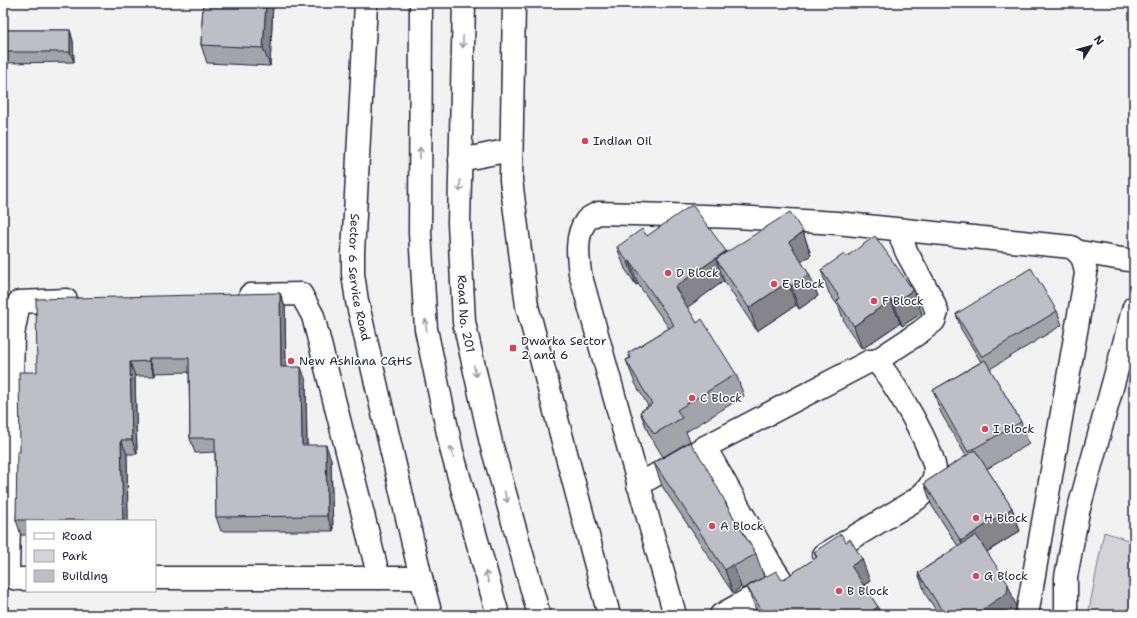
<svg xmlns="http://www.w3.org/2000/svg" width="1137" height="618" font-family="'Shantell Sans',sans-serif">
	<style>
		.green { fill: #d3d3d8; stroke: #7a7a8a }
		.lines { fill: none; stroke-linecap: round; stroke-linejoin: round }
		.minor-casing { stroke: #22223b; stroke-width: 25 }
		.secondary-casing { stroke: #22223b; stroke-width: 25 }
		.minor { stroke: #fff; stroke-width: 22 }
		.secondary { stroke: #fff; stroke-width: 22 }
		.wall { fill: #a3a3aa; stroke: #22223b }
		.shaded-wall { fill: #85858b; stroke: #22223b }
		.building { fill: #bebec6; stroke: #22223b }
		.oneway { stroke: #9c9ca7 }
		.poi-dot { fill: #d1495b; stroke: #fff; stroke-width: 1.5 }
		.labels { text-anchor: middle; stroke-width: 3; stroke-linejoin: round; paint-order: stroke }
		.poi-label { font-size: 12px; fill: #22223b; stroke: #fff; text-anchor: start }
		.street-label { font-size: 12px; fill: #22223b; stroke: #fff }
	</style>
	<rect width="100%" height="100%" fill="#f2f2f3"/>
	<filter id="ink" filterUnits="userSpaceOnUse"><feTurbulence type="fractalNoise" baseFrequency=".025" numOctaves="2"/><feDisplacementMap in="SourceGraphic" scale="8" xChannelSelector="R" yChannelSelector="G"/><feConvolveMatrix kernelMatrix="1 2 1 2 8 2 1 2 1" color-interpolation-filters="sRGB"/></filter>
	<g filter="url(#ink)">
		<path class="green" d="M1104,532L1134,542V615H1088Z"/>
		<g class="lines">
			<g class="minor-casing">
				<g id="minor">
					<path id="s1" d="M366,3L353,253V274L357,301L421,578L431,615"/>
					<path d="M514,3L511,180L527,306L609,615"/>
					<path d="M460,160L511,150"/>
					<path d="M1080,252L1134,261"/>
					<path d="M250,295L301,294L313,316L379,578"/>
					<path d="M876,361L920,332L934,321L937,312L932,299L907,253L902,241L901,230"/>
					<path d="M705,447L770,563L782,581"/>
					<path d="M638,485L705,447L870,361H876C891,376 936,452 935,472C934,484 926,491 917,499L824,555"/>
					<path d="M155,578H421"/>
					<path d="M27,579C18,579 11,580 8,571L13,335L19,302L66,300"/>
					<path d="M675,615L580,273C578,258 575,235 586,221C588,217 595,215 599,213L737,217L837,223L1071,247C1083,255 1084,260 1086,274L1027,615"/>
					<path d="M721,615L778,583"/>
					<path d="M1066,615V577L1078,512L1134,307"/>
				</g>
			</g>
			<g class="secondary-casing">
				<g id="secondary">
					<path d="M421,3L420,233L426,329L452,452L498,615"/>
					<path id="s2" d="M464,3L459,223L464,322L491,443L539,615"/>
				</g>
			</g>
			<use href="#minor" class="minor"/>
			<use href="#secondary" class="secondary"/>
		</g>
		<path class="wall" d="M203,3H273L270,66L207,63L201,45Z
			M3,30H70L73,41L74,62L3,63Z
			M803,232L811,255L801,262L809,274L818,296L799,309L796,305L757,331L724,281L687,307L697,323L736,374L744,396L686,432L690,441L663,457L649,434L640,412L648,406L635,383L626,360L630,358L628,353L669,328L638,284L636,285L625,269L617,247L647,236L727,253Z
			M846,257L913,290L922,313L902,326L900,323L862,349L845,324L839,307L829,293L821,270Z
			M280,293L285,307L286,367L306,381L307,445L331,459L333,531H221L216,517L215,452L195,453L190,438L189,372L155,373V376H135L137,454H127L128,521H27V535H21L16,520L20,452L37,372Z
			M1057,311L1062,325L990,369L1021,422L1029,444L987,469L1012,508L1020,531L987,552L1016,606L1015,615H939L926,595L918,573L958,546L932,506L924,483L966,456L941,413L933,390L981,362L961,329L956,314Z
			M654,463L726,503L729,510L756,554L764,577L742,589L741,587L733,593L662,486Z
			M814,552L870,581L864,586L878,607L881,615H759L756,610L747,587L782,580L816,558Z"/>
		<path class="shaded-wall" d="M266,3H273L270,66L263,48Z
			M70,30L73,41L74,62L70,52Z
			M803,232L811,255L797,265L789,242Z
			M726,251L734,274L716,259L724,281L684,310L675,287Z
			M630,261L638,284L636,285L628,262Z
			M809,274L818,296L799,309L791,286Z
			M788,282L796,305L757,331L749,308Z
			M913,290L922,313L902,326L894,303Z
			M280,293L285,307L286,381L281,367Z
			M891,300L900,323L862,349L854,326Z
			M149,358L155,373V376L149,361Z
			M130,362L135,376L137,454L132,440Z
			M301,367L306,381L307,460L302,445Z
			M121,440L127,454L128,521H123V520Z
			M326,445L331,459L333,531L327,516Z
			M1012,508L1020,531L969,563L961,541Z
			M862,559L870,581L859,588L851,566Z
			M733,564L741,587L733,593L725,570Z
			M1008,584L1016,606L1015,615H974Z
			M878,607L881,615H865Z
			M776,609L778,615H767Z"/>
		<path class="building" d="M203,3H266L263,48L201,45Z
			M3,30H70V52H3Z
			M690,206H693L726,251L675,287L697,323L702,319L736,374L677,410L682,418L654,434L640,412L652,404L626,360L631,358L628,353L674,325L630,261L628,262L617,247L642,229L647,236Z
			M790,212L803,232L789,242L809,274L791,286L788,282L749,308L716,259Z
			M875,236L913,290L894,303L891,300L854,326L837,301L840,298L821,270L844,254L846,257Z
			M1031,268L1057,311L982,357L956,314Z
			M280,293L281,367H301L302,445H326L327,516L216,517L215,438H190L189,358H149V361L130,362L132,440H121L123,520H16L17,452H20L19,372H37L36,299Z
			M985,360L1021,422L968,452L933,390Z
			M690,442L704,463L726,503H725L756,554L734,566L733,564L725,570L654,463Z
			M975,450L1012,508L961,541L924,483Z
			M841,534L846,542L850,539L862,559L851,566L878,607L865,615H780L776,609L767,615H765L747,587L776,571L782,580L817,557L814,552Z
			M976,535L1008,584L1007,593L974,615H945L918,573Z
			M287,609V615H162V613L192,611L277,613L283,612Z"/>
		<defs><path id="oneway-shaft" d="M-6 0H5M1.5-3L5.5 0L1.5 3" fill="none" stroke-width="1.6" stroke-linecap="round" stroke-linejoin="round"/></defs>
		<g class="oneway">
			<use href="#oneway-shaft" transform="translate(463 42) rotate(91)"/>
			<use href="#oneway-shaft" transform="translate(420 153) rotate(-90)"/>
			<use href="#oneway-shaft" transform="translate(460 186) rotate(91)"/>
			<use href="#oneway-shaft" transform="translate(426 325) rotate(-96)"/>
			<use href="#oneway-shaft" transform="translate(475 371) rotate(77)"/>
			<use href="#oneway-shaft" transform="translate(452 452) rotate(-104)"/>
			<use href="#oneway-shaft" transform="translate(506 497) rotate(75)"/>
			<use href="#oneway-shaft" transform="translate(487 577) rotate(-106)"/>
		</g>
	</g>
	<g class="poi-dot">
		<circle cx="585" cy="141" r="4"/>
		<circle cx="668" cy="273" r="4"/>
		<circle cx="774" cy="284" r="4"/>
		<circle cx="874" cy="301" r="4"/>
		<rect x="509" y="344" width="8" height="8" rx="2"/>
		<circle cx="291" cy="361" r="4"/>
		<circle cx="692" cy="398" r="4"/>
		<circle cx="985" cy="429" r="4"/>
		<circle cx="976" cy="518" r="4"/>
		<circle cx="712" cy="526" r="4"/>
		<circle cx="976" cy="576" r="4"/>
		<circle cx="839" cy="591" r="4"/>
	</g>
	<g class="labels">
		<g class="poi-label">
			<text x="593" y="145">Indian Oil</text>
			<text x="676" y="277">D Block</text>
			<text x="782" y="288">E Block</text>
			<text x="882" y="305">F Block</text>
			<text x="521" y="345">Dwarka Sector<tspan x="521" dy="14">2 and 6</tspan></text>
			<text x="299" y="365">New Ashiana CGHS</text>
			<text x="700" y="402">C Block</text>
			<text x="993" y="433">I Block</text>
			<text x="984" y="522">H Block</text>
			<text x="720" y="530">A Block</text>
			<text x="984" y="580">G Block</text>
			<text x="847" y="595">B Block</text>
		</g>
		<g class="street-label">
			<text dy="4" stroke="none"><textPath href="#s1" startOffset="275">Sector 6 Service Road</textPath></text>
			<text dy="4" stroke="none"><textPath href="#s2" startOffset="311">Road No. 201</textPath></text>
		</g>
	</g>
	<rect width="1137" height="618" fill="none" stroke="#fff" stroke-width="16"/>
	<rect x="8" y="8" width="1121" height="602" fill="none" stroke="#22223b" stroke-width="1.5" filter="url(#ink)"/>
	<rect x="26" y="520" width="130" height="72" fill="#ffffff" stroke="#a7a7b1"/>
	<rect x="34" y="533" width="20" height="6" fill="#ffffff" stroke="#a7a7b1"/>
	<text x="62" y="540" font-size="12" fill="#22223b">Road</text>
	<rect x="34" y="550" width="20" height="12" fill="#d3d3d8" stroke="#a7a7b1"/>
	<text x="62" y="560" font-size="12" fill="#22223b">Park</text>
	<rect x="34" y="570" width="20" height="12" fill="#bebec6" stroke="#a7a7b1"/>
	<text x="62" y="580" font-size="12" fill="#22223b">Building</text>
	<g transform="translate(1091 46) rotate(53)" stroke="#ffffff" stroke-width="3" paint-order="stroke">
	<path d="M0-3L7 15L0 10L-7 15Z" fill="#22223b"/>
	<text y="-6" font-size="11" font-weight="bold" text-anchor="middle" fill="#22223b">N</text>
	</g>
</svg>
